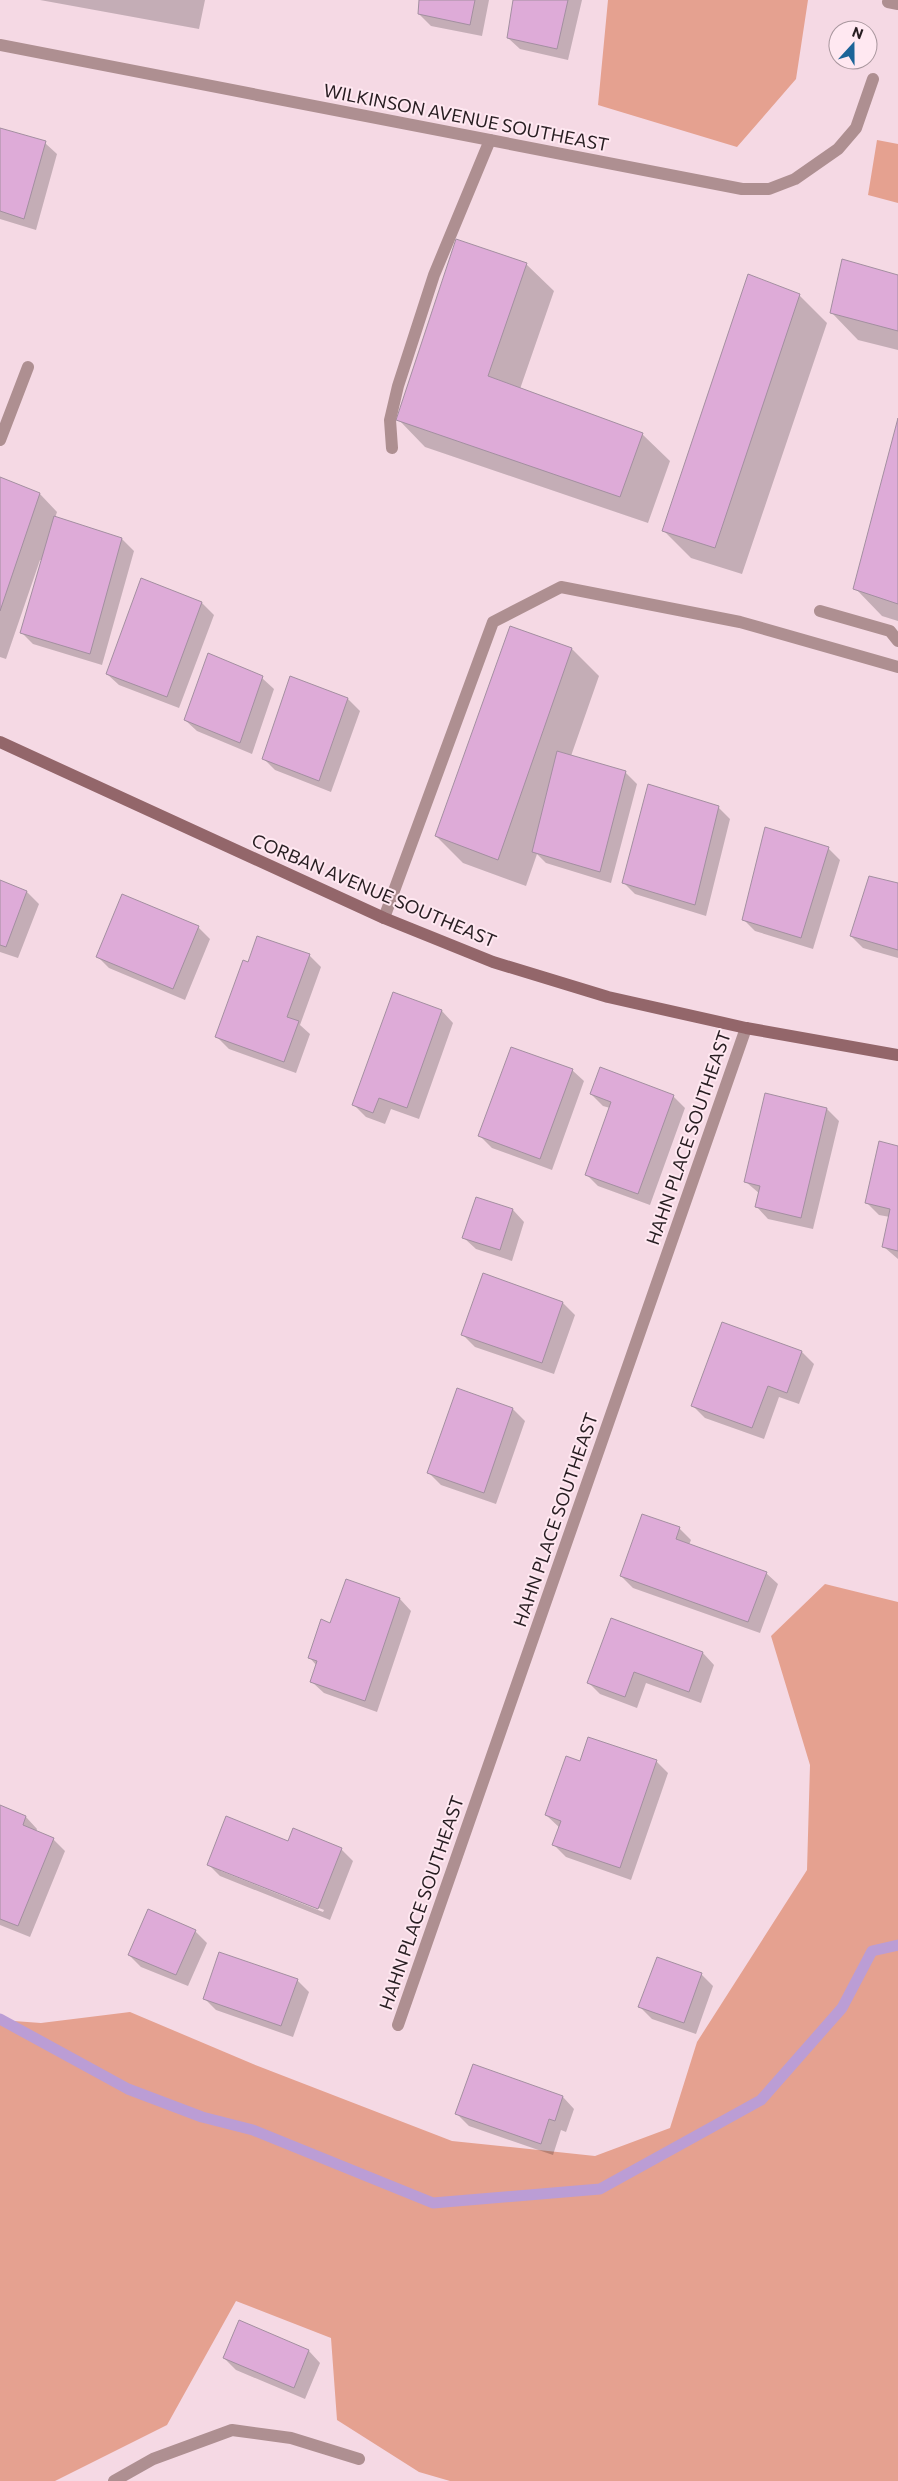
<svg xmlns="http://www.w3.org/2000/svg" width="898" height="2481" font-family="Commissioner,sans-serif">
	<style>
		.forest { fill: #e5a190 }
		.shadow { fill: #0003; fill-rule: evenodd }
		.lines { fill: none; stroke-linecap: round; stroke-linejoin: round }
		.stream { stroke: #bb9dd5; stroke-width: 11 }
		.building { fill: #deabd8; stroke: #a38fa0 }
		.service { stroke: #ae8f91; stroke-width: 12 }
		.minor { stroke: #ae8f91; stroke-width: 12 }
		.secondary { stroke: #93666a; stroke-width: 12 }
		.labels { text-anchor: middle; stroke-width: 4; stroke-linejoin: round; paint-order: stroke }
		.street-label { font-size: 18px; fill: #271d21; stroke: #ffe8f1 }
	</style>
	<rect width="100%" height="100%" fill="#f5d9e4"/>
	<path class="forest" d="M608,0H808L796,79L737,147L598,105Z
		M877,140L898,144V203L868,195Z
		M825,1584L898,1602V2481H450L419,2472L337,2420L331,2338L236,2301L167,2425L55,2481H0V2020L41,2023L130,2012L253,2064L452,2141L595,2156L670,2128L697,2042L807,1870L810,1765L771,1636Z"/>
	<path class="shadow" d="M40,0H205L199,29Z
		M421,0H489L482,36L431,26L419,14Z
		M514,0H582L568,60L520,49L508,38Z
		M0,129L45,143L57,154L36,230L0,219Z
		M526,264L554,291L520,389L642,434L670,461L648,523L425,447L398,419Z
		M898,277V350L858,340L831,312Z
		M799,295L827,323L742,574L691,558L663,530Z
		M898,423V621L882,616L855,588Z
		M0,478L40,494L57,512L55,518L122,539L134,551L102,665L33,644L21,632L42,560H40L6,659L0,657Z
		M142,580L202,603L214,615L179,708L119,685L107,674Z
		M511,627L572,649L599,676L571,756L625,772L637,784L611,883L546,863L537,854L526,886L463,863L436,836Z
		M262,678L274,689L252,754L197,731L185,720Z
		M348,699L360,711L331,792L275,770L263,758Z
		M718,807L730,819L706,916L635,894L623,882Z
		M828,848L840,860L813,949L755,931L743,919Z
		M0,882L27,892L39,904L18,958L0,952Z
		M898,884V958L863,948L851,936Z
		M198,927L210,939L185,1000L109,968L98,957Z
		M309,955L321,967L300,1025L310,1034L296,1073L229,1049L217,1037L248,963Z
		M442,1011L453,1023L419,1119L391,1109L385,1124L366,1117L354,1105Z
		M572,1070L584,1081L552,1170L492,1148L480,1136Z
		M591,1094L673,1096L685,1108L650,1205L598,1186L586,1174L610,1108L603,1106Z
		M766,1095L827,1109L839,1121L813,1229L768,1219L757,1207L760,1194L746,1182Z
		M898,1147V1259L884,1247L890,1217L879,1215L867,1203Z
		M477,1199L513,1210L524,1222L512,1261L476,1249L464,1238Z
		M484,1275L563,1303L575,1315L554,1374L475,1347L463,1335Z
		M723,1324L802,1352L814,1364L799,1404L779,1397L764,1439L705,1418L693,1406Z
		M513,1409L525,1421L496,1504L441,1485L429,1473Z
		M679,1528L691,1540L689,1545L766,1573L778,1584L760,1633L633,1588L621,1576Z
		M346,1581L400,1599L411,1611L377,1712L324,1693L312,1682L317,1666L309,1657L331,1624Z
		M703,1653L714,1665L701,1703L646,1683L637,1708L600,1694L588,1682Z
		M589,1738L657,1762L668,1773L631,1880L566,1857L554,1845L560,1828L546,1815L581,1763Z
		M0,1807L26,1817L37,1829L36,1832L53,1839L65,1851L30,1937L0,1925Z
		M289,1842L341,1849L353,1861L330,1920L220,1876L208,1864ZM221,1869L324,1910L323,1912L221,1871Z
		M195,1931L207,1943L188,1986L141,1967L129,1955Z
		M701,1974L713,1986L696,2034L652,2019L640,2007Z
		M297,1980L309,1992L293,2037L216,2010L204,1998Z
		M563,2097L574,2109L566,2132L561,2130L553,2155L469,2126L457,2114Z
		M309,2351L320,2363L305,2399L236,2370L224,2358Z"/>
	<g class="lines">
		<path class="stream" d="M0,2019L128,2089L202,2117L253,2130L433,2203L600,2189L761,2100L842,2008L872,1951L898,1945"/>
	</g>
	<path class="building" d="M419,0H475L470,25L418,14Z
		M513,0H568L557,49L507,38Z
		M0,128L46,141L24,219L0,211Z
		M456,239L527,263L488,376L643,433L620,497L396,420Z
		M842,259L898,275V331L830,313Z
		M748,274L800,294L715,548L662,531Z
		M898,418V604L853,589Z
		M0,477L40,493L0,611Z
		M54,516L122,538L90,654L20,633Z
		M141,578L202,602L167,697L106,674Z
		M510,626L572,648L498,860L435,836Z
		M208,653L263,676L240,743L184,720Z
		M290,676L348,698L319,781L262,759Z
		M557,751L626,771L600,872L532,852Z
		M648,784L719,806L695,905L622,883Z
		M765,827L829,847L801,938L742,920Z
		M869,876L898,883V950L850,936Z
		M0,880L27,891L6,947L0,945Z
		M122,894L199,926L173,989L96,957Z
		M257,936L310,954L287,1017L299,1021L284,1062L215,1037L243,960L248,962Z
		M393,992L442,1010L407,1108L379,1098L373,1113L352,1105Z
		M511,1047L573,1069L540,1159L478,1136Z
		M600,1067L674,1095L638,1194L585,1175L611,1102L590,1094Z
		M765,1093L827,1108L801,1218L755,1207L760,1186L744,1182Z
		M879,1141L898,1146V1251L882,1247L890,1209L865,1203Z
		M476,1197L513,1209L500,1250L462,1238Z
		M483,1273L563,1302L542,1363L461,1335Z
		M722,1322L802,1351L787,1393L768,1386L752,1428L691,1406Z
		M457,1388L513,1408L484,1493L427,1473Z
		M642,1514L680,1527L676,1539L767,1572L748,1622L620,1576Z
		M346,1579L400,1598L365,1701L310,1682L317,1661L308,1658L321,1619L330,1623Z
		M611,1618L703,1652L689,1692L634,1672L625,1697L587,1683Z
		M588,1737L657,1760L620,1868L552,1845L561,1821L545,1815L566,1756L580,1761Z
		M0,1805L26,1816L23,1825L54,1838L18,1926L0,1919Z
		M226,1816L288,1841L293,1828L342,1848L318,1909L207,1865Z
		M148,1909L196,1930L176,1975L128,1955Z
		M219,1952L298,1979L281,2026L203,1999Z
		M657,1957L702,1973L684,2023L638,2007Z
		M473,2064L563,2096L555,2121L549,2119L541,2144L455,2114Z
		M239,2320L309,2350L294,2388L223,2358Z"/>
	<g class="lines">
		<path class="service" d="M888,2L898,4
			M0,440L28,367
			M392,448L390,420L398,386L434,275L490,140
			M820,611L890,631L898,641
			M114,2481L153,2459L232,2430L291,2438L359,2459"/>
		<path class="minor" d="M0,45L742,189H769L795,179L838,149L856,128L873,79
			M384,918L493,622L561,587L740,622L898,667
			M398,2025L746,1028"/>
		<path class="secondary" d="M0,742L384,918L493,962L608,997L746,1028L898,1055"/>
	</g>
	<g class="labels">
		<g class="street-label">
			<text transform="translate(466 118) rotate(11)" y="6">WILKINSON AVENUE SOUTHEAST</text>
			<text transform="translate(374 891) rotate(23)" y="6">CORBAN AVENUE SOUTHEAST</text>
			<text transform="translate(689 1138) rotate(-71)" y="6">HAHN PLACE SOUTHEAST</text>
			<text transform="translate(556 1520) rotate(-71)" y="6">HAHN PLACE SOUTHEAST</text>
			<text transform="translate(422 1903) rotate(-71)" y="6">HAHN PLACE SOUTHEAST</text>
		</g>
	</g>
	<g transform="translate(853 45) rotate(21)"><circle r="24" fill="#ffe8f1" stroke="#a9979e"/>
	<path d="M0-4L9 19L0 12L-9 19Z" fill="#1c6498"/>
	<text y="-8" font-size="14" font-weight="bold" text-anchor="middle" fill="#271d21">N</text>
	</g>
</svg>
